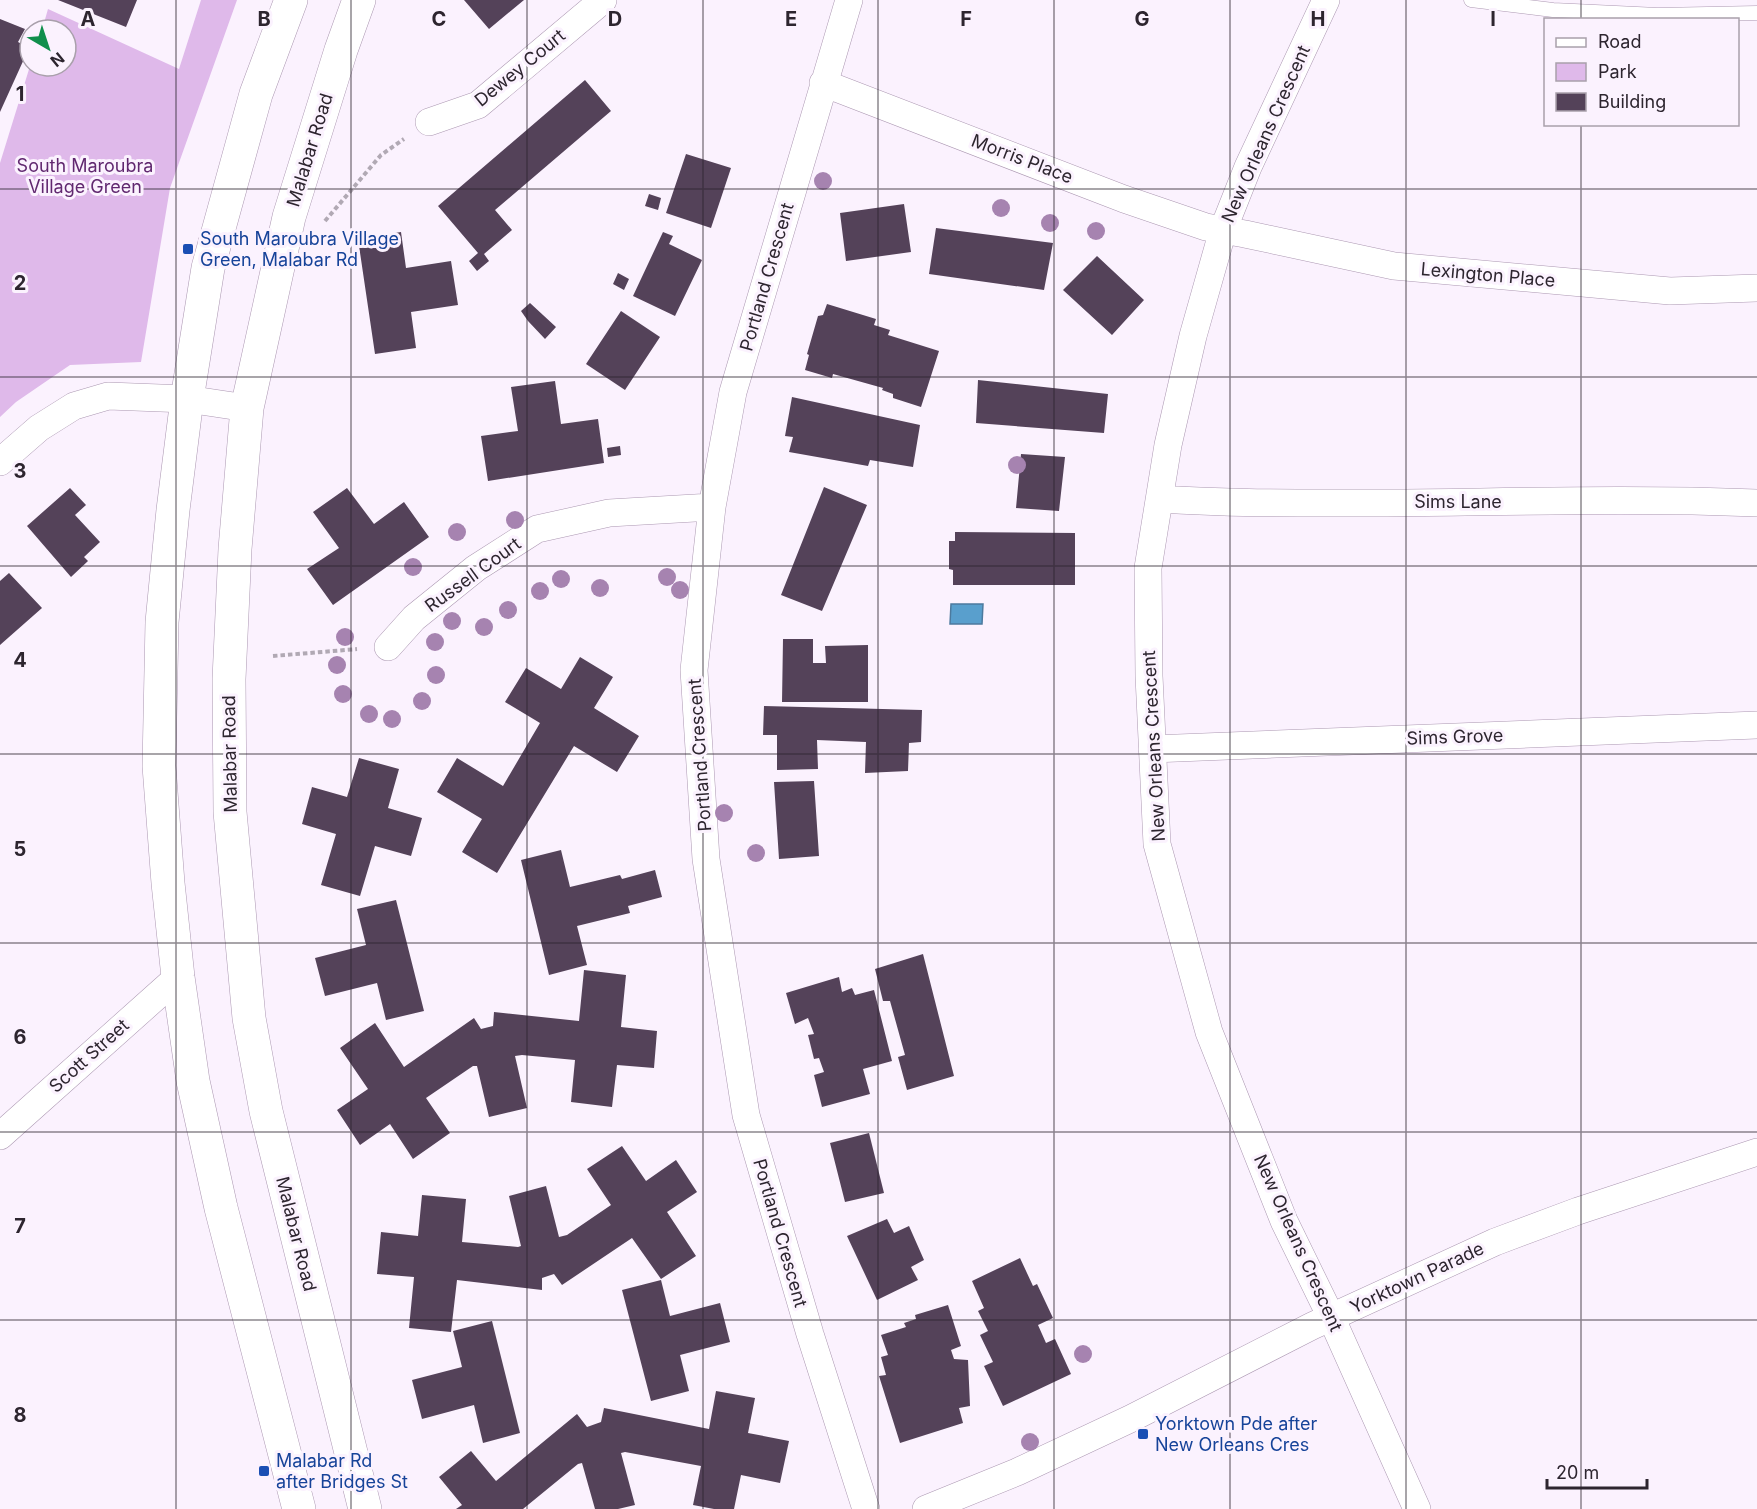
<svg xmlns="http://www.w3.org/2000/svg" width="1757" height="1509" font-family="Inter,sans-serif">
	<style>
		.green { fill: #dfb9ea }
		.water { fill: #599fcd; stroke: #4c7a9e; stroke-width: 1.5 }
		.building { fill: #544259 }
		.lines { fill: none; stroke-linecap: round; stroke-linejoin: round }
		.service-casing { stroke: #ac98b2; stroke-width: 15 }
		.minor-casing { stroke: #ac98b2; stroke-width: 28 }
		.secondary-casing { stroke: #ac98b2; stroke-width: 34 }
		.path { stroke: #b1a9b4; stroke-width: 4; stroke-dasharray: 4.5 3; stroke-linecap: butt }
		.service { stroke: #fff; stroke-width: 14 }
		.minor { stroke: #fff; stroke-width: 27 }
		.secondary { stroke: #fff; stroke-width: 33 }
		.tree { fill: #a683b0 }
		.grid { fill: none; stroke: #2d252f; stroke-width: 1.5; stroke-opacity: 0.55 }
		.transit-dot { fill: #1a4fb4; stroke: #fbf2fe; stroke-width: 2 }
		.labels { text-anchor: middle; stroke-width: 6; stroke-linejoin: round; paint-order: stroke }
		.street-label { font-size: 18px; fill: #2d252f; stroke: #fbf2fe }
		.park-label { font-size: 18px; fill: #612870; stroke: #fbf2fe }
		.transit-label { font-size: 18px; fill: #164399; stroke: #fbf2fe; text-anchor: start }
		.grid-label { font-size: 20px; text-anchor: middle; font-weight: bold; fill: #2d252f; stroke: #fbf2fe; stroke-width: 6; stroke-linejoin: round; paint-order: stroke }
	</style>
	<rect width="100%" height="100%" fill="#fbf2fe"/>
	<path class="green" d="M201,0H237L170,188L141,362L70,365L16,402L0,417V163L30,66H66V30H42L48,9L179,69Z"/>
	<path class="water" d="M951,604H983L982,624H950Z"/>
	<path class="building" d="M58,0H137L126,27Z
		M464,0H524L489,29Z
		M0,19L25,29L18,42L29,48L0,112Z
		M585,80L611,111L495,210L512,230L484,254L489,261L477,271L469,261L478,253L438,206Z
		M686,154L731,168L711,228L666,213Z
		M649,194L661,198L658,210L645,206Z
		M904,204L911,252L846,261L840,213Z
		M936,228L1053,243L1044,290L929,274Z
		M401,232L406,268L451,261L458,305L411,312L416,348L375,354L358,239Z
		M663,232L673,236L669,244L702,260L675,316L633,296Z
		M1097,256L1144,300L1112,335L1063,290Z
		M618,273L629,279L624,290L613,284Z
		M530,303L556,327L545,339L528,321L521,311Z
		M827,304L876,319L874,325L890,330L888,335L939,351L921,407L893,398V394L882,390L883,388L833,374L832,378L805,370L809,355L807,354L818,316L823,315Z
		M621,311L660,337L625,390L586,364Z
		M978,380L1108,394L1104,433L976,423Z
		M555,381L561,424L598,419L604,463L488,481L481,436L518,431L511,387Z
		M792,397L920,425L913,467L870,460L868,466L789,452L793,437L785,436Z
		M620,446L621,455L608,457L607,448Z
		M1021,454L1065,457L1059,511L1016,508Z
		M824,487L867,505L822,611L781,595Z
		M70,488L86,505L75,515L100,542L84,557L88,561L71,577L27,526Z
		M347,488L374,524L404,502L429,537L333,605L307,569L339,548L313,512Z
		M955,532L1075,533V585H953V570L949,569V541H955Z
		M9,573L42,608L0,645V581Z
		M783,639H813V663H826L825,646L868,645V702H782Z
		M580,657L613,677L594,708L639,736L617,772L574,746L497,873L462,852L482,819L437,792L457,758L503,786L540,723L505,702L526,668L561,689Z
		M764,706L922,710L921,742L909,743L908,771L865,773L866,742L817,740L818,769L777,770V735H763Z
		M359,758L399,769L388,808L422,818L411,856L375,846L360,896L321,885L336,834L302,824L312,787L347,797Z
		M814,781L819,856L779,859L774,782Z
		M561,850L570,887L620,875L622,879L655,870L662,897L628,906L630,913L577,926L587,965L549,975L521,860Z
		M396,900L424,1011L386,1020L377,983L325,996L315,958L366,945L357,909Z
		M923,954L954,1076L907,1090L898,1057L905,1055L890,1001H883L875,969Z
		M584,970L626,975L621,1027L657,1031L654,1068L617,1065L612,1107L571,1102L575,1060L522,1055L515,1056L527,1108L489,1117L477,1066H473L426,1098L450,1133L413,1159L390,1124L360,1145L337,1110L368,1089L340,1048L375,1023L404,1067L474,1018L481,1029L493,1026L494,1012L579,1021Z
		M839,977L842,992L852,988L855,995L874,990L892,1061L863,1069L870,1094L822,1107L814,1075L824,1072L819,1058L814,1059L808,1035L814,1034L808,1018L795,1024L786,993Z
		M869,1133L884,1193L845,1202L830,1143Z
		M622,1146L646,1181L676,1160L697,1192L667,1212L696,1256L661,1279L632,1238L562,1285L554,1274L542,1278V1290L457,1280L451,1332L409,1328L414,1277L377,1274L381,1232L418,1236L422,1195L466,1199L462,1242L518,1247L521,1246L509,1196L546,1186L559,1237L567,1235L611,1205L587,1169Z
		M887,1219L894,1233L909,1226L924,1260L911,1267L918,1280L877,1300L847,1236Z
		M1020,1258L1033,1286L1037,1284L1053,1318L1038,1325L1046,1343L1055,1339L1071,1374L1003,1406L984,1366L993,1362L980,1335L988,1331L978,1311L984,1308L972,1281Z
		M661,1280L670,1316L720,1303L730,1342L680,1355L689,1391L651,1401L622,1290Z
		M948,1305L961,1346L951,1350L954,1359L968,1360L970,1406L959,1408L963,1423L900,1443L879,1376L886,1375L881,1357L888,1355L881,1335L906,1327L904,1323L916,1319L915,1315Z
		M492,1321L520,1433L483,1443L474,1405L422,1419L412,1380L462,1367L453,1331Z
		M716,1391L755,1398L748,1433L789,1441L780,1483L741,1475L734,1509H714L693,1505L701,1466L625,1452L621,1453L635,1505L618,1509H595L582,1463L578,1464L523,1509H456L462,1505L439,1477L471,1451L496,1481L577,1414L587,1427L601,1422L604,1408L709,1429Z"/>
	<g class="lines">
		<g class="service-casing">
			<path id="service" d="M1471,0L1553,10L1658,15L1757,13"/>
		</g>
		<g class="minor-casing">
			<path id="minor" d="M849,0L733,392L712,507L694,670L706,859L746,1115L810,1334L866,1509
				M1326,0L1248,167L1223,230L1193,336L1168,445L1148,568L1149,676L1157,844L1209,1032L1284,1221L1331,1317L1417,1509
				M823,83L1124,199L1206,227L1245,234L1394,266L1670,291L1757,288
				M429,122L478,105L603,0
				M0,462L39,428L74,406L108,396L187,399L247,408
				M1160,499C1235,504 1311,503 1388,503C1511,502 1634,498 1757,503
				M388,647L414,618L476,568L537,529L609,513L712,507
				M1152,749L1757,725
				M0,1136L178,977
				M926,1509L1017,1472L1130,1419L1312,1326L1495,1242L1578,1211L1757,1152"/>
		</g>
		<g class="secondary-casing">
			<path id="secondary" d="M291,0L256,94L208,268L187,399L173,510L162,622L159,766L168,883L178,977L193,1081L221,1208L299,1509
				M359,0L341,50L289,217L247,408L235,549L229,679L230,812L249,1018L266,1111L365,1509"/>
		</g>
		<path class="path" d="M325,221L381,155L404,139
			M273,656L357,649"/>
		<use href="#service" class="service"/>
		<use href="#minor" class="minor"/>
		<use href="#secondary" class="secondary"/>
	</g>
	<g class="tree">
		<circle cx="823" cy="181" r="9"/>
		<circle cx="1001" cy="208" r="9"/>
		<circle cx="1050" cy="223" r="9"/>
		<circle cx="1096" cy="231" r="9"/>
		<circle cx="1017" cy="465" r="9"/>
		<circle cx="515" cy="520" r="9"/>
		<circle cx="457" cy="532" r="9"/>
		<circle cx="413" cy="567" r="9"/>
		<circle cx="667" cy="577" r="9"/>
		<circle cx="561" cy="579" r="9"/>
		<circle cx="600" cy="588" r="9"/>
		<circle cx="680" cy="590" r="9"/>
		<circle cx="540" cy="591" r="9"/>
		<circle cx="508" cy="610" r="9"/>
		<circle cx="452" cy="621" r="9"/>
		<circle cx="484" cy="627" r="9"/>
		<circle cx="345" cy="637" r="9"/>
		<circle cx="435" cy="642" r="9"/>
		<circle cx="337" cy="665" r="9"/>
		<circle cx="436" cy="675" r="9"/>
		<circle cx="343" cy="694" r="9"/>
		<circle cx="422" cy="701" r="9"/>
		<circle cx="369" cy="714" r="9"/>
		<circle cx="392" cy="719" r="9"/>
		<circle cx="724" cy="813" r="9"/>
		<circle cx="756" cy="853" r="9"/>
		<circle cx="1083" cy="1354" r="9"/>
		<circle cx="1030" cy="1442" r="9"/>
	</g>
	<path class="grid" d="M176,0V1509M351,0V1509M527,0V1509M703,0V1509M878,0V1509M1054,0V1509M1230,0V1509M1406,0V1509M1581,0V20M1581,124V1509M0,189H1757M0,377H1757M0,566H1757M0,754H1757M0,943H1757M0,1132H1757M0,1320H1757"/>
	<g class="transit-dot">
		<rect x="182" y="243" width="12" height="12" rx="3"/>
		<rect x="1137" y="1428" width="12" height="12" rx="3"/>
		<rect x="258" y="1465" width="12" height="12" rx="3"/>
	</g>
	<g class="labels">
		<g class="street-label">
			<text transform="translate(520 68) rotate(-39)" y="6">Dewey Court</text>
			<text transform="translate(1266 134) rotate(-66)" y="6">New Orleans Crescent</text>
			<text transform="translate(310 150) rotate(-73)" y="6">Malabar Road</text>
			<text transform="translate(1022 159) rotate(21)" y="6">Morris Place</text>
			<text transform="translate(1488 275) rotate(5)" y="6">Lexington Place</text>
			<text transform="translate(767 277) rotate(-74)" y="6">Portland Crescent</text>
			<text x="1458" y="508">Sims Lane</text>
			<text transform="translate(473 575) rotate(-36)" y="6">Russell Court</text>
			<text transform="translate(1455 737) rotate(-2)" y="6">Sims Grove</text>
			<text transform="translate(1154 746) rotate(-93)" y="6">New Orleans Crescent</text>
			<text transform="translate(230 754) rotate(-91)" y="6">Malabar Road</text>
			<text transform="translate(700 755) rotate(-94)" y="6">Portland Crescent</text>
			<text transform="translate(89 1056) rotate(-42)" y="6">Scott Street</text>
			<text transform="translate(780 1233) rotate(74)" y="6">Portland Crescent</text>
			<text transform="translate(296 1234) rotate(76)" y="6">Malabar Road</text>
			<text transform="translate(1298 1243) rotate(66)" y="6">New Orleans Crescent</text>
			<text transform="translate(1417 1278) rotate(-25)" y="6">Yorktown Parade</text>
		</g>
		<g class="park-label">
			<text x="85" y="172">South Maroubra<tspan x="85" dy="21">Village Green</tspan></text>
		</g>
		<g class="transit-label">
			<text x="200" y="245">South Maroubra Village<tspan x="200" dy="21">Green, Malabar Rd</tspan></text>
			<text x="1155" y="1430">Yorktown Pde after<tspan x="1155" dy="21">New Orleans Cres</tspan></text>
			<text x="276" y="1467">Malabar Rd<tspan x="276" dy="21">after Bridges St</tspan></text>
		</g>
	</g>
	<g class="grid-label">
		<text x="88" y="26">A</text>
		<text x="264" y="26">B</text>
		<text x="439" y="26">C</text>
		<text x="615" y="26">D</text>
		<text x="791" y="26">E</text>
		<text x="966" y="26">F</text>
		<text x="1142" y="26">G</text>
		<text x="1318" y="26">H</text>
		<text x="1493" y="26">I</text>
		<text x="20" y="101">1</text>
		<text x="20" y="290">2</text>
		<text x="20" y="478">3</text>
		<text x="20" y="667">4</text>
		<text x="20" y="856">5</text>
		<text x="20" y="1044">6</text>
		<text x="20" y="1233">7</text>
		<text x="20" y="1422">8</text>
	</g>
	<rect x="1544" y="18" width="195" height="108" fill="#fbf2fe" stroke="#a9a0ab" stroke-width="1.5"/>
	<rect x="1556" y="38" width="30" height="9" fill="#ffffff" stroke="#a9a0ab" stroke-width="1.5"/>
	<text x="1598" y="48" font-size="18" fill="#2d252f">Road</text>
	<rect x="1556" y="63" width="30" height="18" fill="#dfb9ea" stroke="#a9a0ab" stroke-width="1.5"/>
	<text x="1598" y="78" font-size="18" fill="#2d252f">Park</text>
	<rect x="1556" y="93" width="30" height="18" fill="#544259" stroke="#a9a0ab" stroke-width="1.5"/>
	<text x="1598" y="108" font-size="18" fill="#2d252f">Building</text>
	<g transform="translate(48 48) rotate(141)"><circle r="28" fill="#fbf2fe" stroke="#a9a0ab" stroke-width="1.5"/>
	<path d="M0-4.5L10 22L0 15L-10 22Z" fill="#108f4c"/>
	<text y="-9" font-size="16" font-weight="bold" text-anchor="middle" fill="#2d252f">N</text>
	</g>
	<path d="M1547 1479v9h100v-9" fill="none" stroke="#2d252f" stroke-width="3"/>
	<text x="1556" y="1479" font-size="18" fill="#2d252f" stroke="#fbf2fe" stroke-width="4.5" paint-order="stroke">20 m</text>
</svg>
